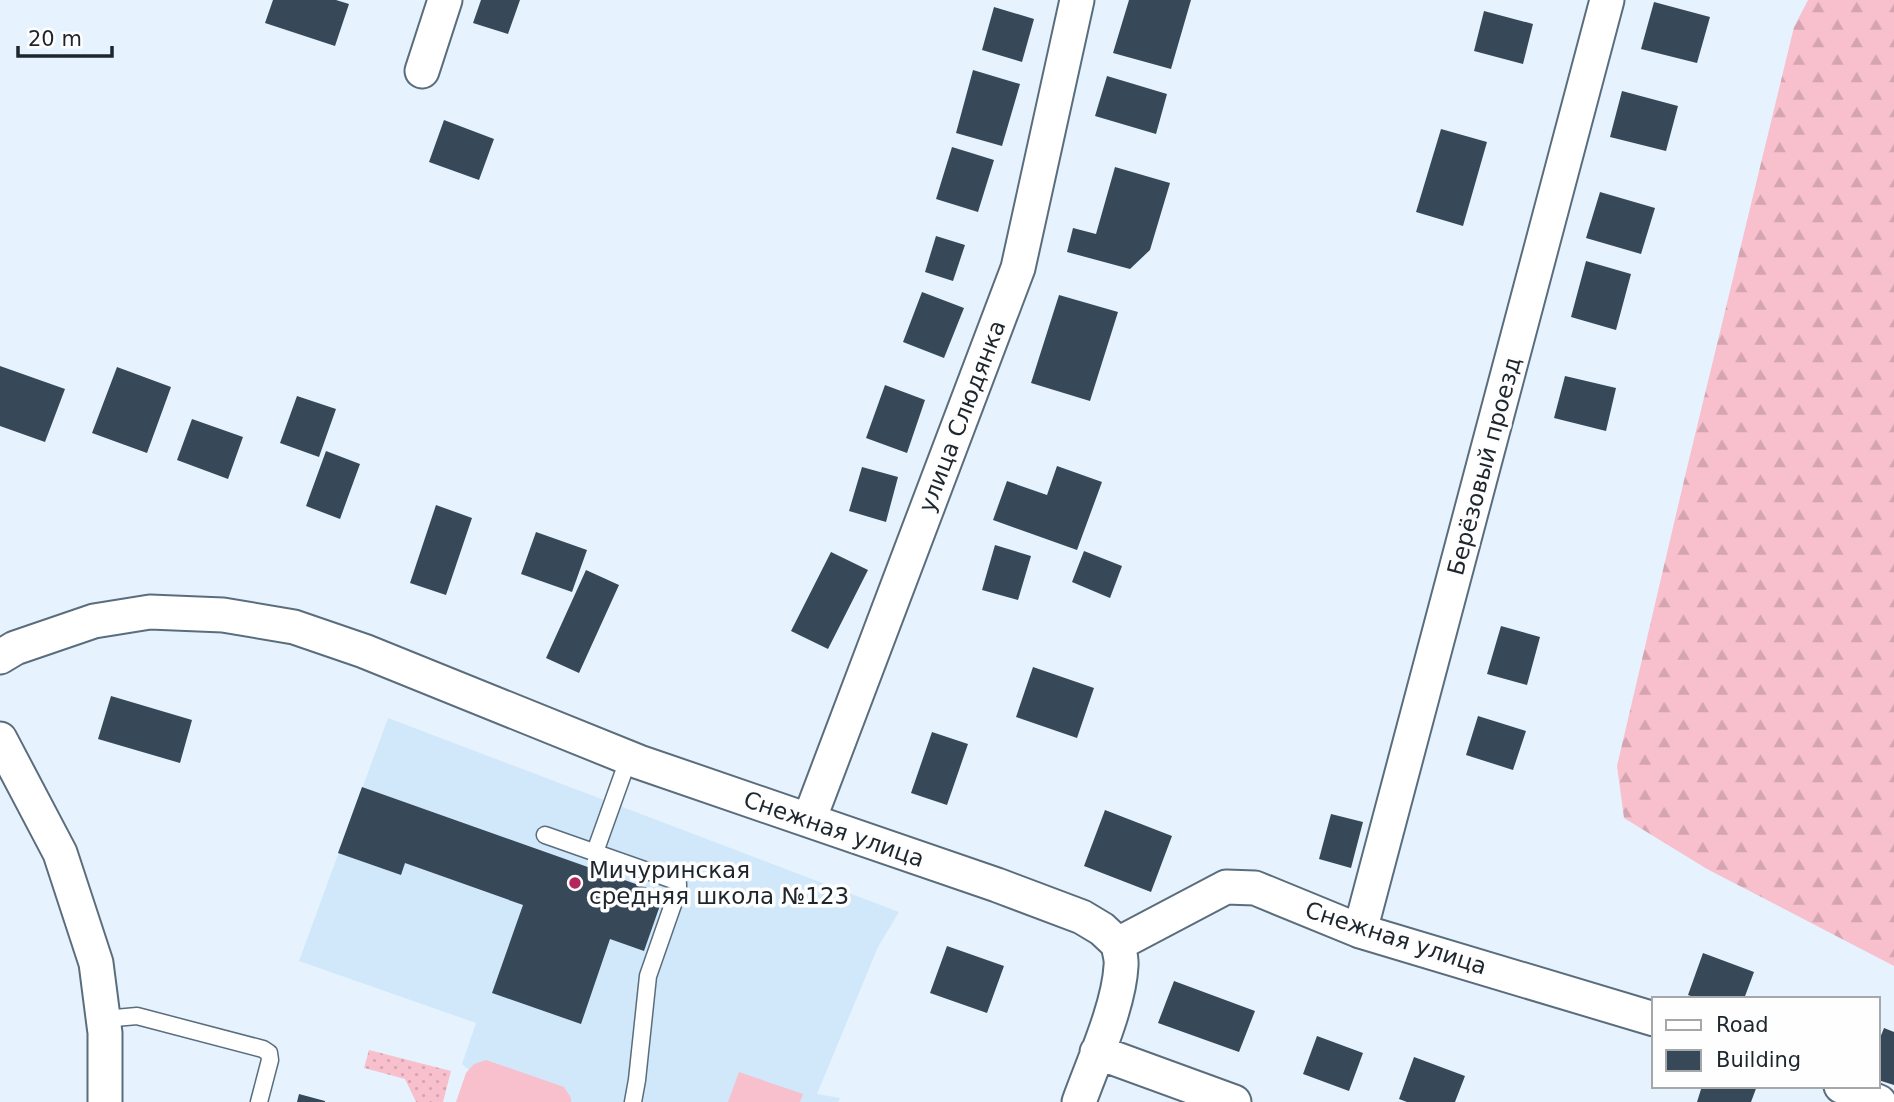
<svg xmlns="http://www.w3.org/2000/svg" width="1894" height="1102" font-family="'DejaVu Sans',sans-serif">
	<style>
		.built { fill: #d1e8fb }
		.forest { fill: url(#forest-firs) }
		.park { fill: url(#park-dots) }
		.pitch { fill: #f8bfcc }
		.building { fill: #374958 }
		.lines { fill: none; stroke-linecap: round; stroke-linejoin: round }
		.lane-casing { stroke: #5a6d7d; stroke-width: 19 }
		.street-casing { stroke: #5a6d7d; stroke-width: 37 }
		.lane { stroke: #fff; stroke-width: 16 }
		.street { stroke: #fff; stroke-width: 33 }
		.poi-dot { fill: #b4265b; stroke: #fefefe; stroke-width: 2.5 }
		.labels { text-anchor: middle; stroke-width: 7; stroke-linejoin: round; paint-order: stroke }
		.street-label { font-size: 23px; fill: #1e262d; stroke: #fefefe }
		.poi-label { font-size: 23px; fill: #1e262d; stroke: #fefefe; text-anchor: start }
	</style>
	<defs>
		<pattern id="forest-firs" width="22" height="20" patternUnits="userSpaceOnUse" patternTransform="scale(1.75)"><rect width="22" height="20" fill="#f8bfcc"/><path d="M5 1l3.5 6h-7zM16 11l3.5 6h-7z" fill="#d4a4b0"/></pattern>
		<pattern id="park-dots" width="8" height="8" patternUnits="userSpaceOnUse" patternTransform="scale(1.75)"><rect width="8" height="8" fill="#f8bfcc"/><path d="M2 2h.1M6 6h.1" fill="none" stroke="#d4a4b0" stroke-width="1.8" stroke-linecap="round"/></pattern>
	</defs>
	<rect width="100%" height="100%" fill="#e6f3fe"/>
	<path class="built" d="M388,718L899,912L878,947L817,1094L840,1098L838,1102H456L469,1070L462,1064L476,1023L299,961Z"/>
	<path class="forest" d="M1808,0H1894V966L1707,869L1624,818L1617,766L1686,472L1794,27Z"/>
	<path class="park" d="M369,1050L451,1071L443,1102H416L405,1079L364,1068Z"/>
	<path class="pitch" d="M486,1060L564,1087L571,1098V1102H456L466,1073L474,1064Z
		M739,1072L803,1094L800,1102H728Z"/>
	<path class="building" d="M273,0H336L349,4L335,46L265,23Z
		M481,0H520L508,34L473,23Z
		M1129,0H1191L1171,69L1113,53Z
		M1654,2L1710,17L1697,63L1641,49Z
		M994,7L1034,19L1022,62L982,50Z
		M1484,11L1533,24L1523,64L1474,51Z
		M973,70L1020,84L1002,146L956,133Z
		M1107,76L1167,94L1156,134L1095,116Z
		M1622,91L1678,106L1666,151L1610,137Z
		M444,120L494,139L479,180L429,162Z
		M1441,129L1487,142L1463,226L1416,212Z
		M952,147L994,160L978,212L936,199Z
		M1115,167L1170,183L1150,250L1130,269L1067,252L1073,228L1096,234Z
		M1600,192L1655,208L1641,254L1586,238Z
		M936,236L965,245L953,281L925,272Z
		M1586,261L1631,274L1616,330L1571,317Z
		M922,292L964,308L944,358L903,342Z
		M1059,295L1118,312L1090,401L1031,383Z
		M0,366L65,389L45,442L0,426Z
		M117,367L171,387L147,453L92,433Z
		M1565,376L1616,388L1606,431L1554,418Z
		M885,385L925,400L907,453L866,438Z
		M297,396L336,409L319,457L280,443Z
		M192,419L243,437L228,479L177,460Z
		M326,451L360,464L340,519L306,506Z
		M1057,466L1102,482L1077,550L993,520L1007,481L1047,495Z
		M862,467L898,477L886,522L849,511Z
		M436,505L472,518L446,595L410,583Z
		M536,532L587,550L572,592L521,574Z
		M995,545L1031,556L1018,600L982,590Z
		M1084,551L1122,566L1110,598L1072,582Z
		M831,552L868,570L828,649L791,631Z
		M586,570L619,585L579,673L546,658Z
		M1501,626L1540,637L1527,685L1487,674Z
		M1033,667L1094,688L1077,738L1016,717Z
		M111,696L192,720L180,763L98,739Z
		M1478,716L1526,731L1513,770L1466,755Z
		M932,732L968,744L947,805L911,793Z
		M362,787L664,894L644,951L610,939L581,1024L492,993L523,905L405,863L401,875L338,853Z
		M1105,810L1172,836L1151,892L1084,866Z
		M1331,814L1363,822L1351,868L1319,859Z
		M947,946L1004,966L987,1013L930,993Z
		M1703,953L1754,972L1744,999H1699L1688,995Z
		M1174,981L1255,1011L1239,1052L1158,1023Z
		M1884,1028L1894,1032V1085L1878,1080V1043Z
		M1317,1036L1363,1053L1349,1091L1303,1074Z
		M1414,1057L1465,1076L1455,1102H1407L1399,1099Z
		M1702,1086H1757L1751,1102H1697Z
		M299,1094L325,1101V1102H297Z"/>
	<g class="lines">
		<g class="lane-casing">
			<path id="lane" d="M545,835L673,880L678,884V890L648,976L637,1080L633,1102
				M595,852L629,757
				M104,1019L137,1016L263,1049L269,1053L270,1060L259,1102"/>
		</g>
		<g class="street-casing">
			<path id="street" d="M422,71L445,0
				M0,657L15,648L94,621L150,612L223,615L294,627L364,651L639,762L997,885L1082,917L1102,929L1118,944
				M0,739L60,853L96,963L105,1033V1102
				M809,820L1018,268L1077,0
				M1360,931L1607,0
				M1118,944L1226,887L1255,888L1360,931L1654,1019
				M1097,1052L1234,1102
				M1841,1086L1879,1102
				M1079,1102C1093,1063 1119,1006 1121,966C1122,959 1119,951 1118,944"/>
		</g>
		<use href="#lane" class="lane"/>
		<use href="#street" class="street"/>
	</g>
	<circle class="poi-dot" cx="575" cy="883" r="7"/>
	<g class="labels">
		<g class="street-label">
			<text transform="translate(962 416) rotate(-69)" y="8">улица Слюдянка</text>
			<text transform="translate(1484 466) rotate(-75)" y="8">Берёзовый проезд</text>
			<text transform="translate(834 829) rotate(19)" y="8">Снежная улица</text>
			<text transform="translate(1396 938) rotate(18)" y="8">Снежная улица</text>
		</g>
		<g class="poi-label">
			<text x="589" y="878">Мичуринская<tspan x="589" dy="26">средняя школа №123</tspan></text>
		</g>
	</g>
	<rect x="1652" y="997" width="228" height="91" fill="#fefefe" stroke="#a4a8aa" stroke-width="2"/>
	<rect x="1666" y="1020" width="35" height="10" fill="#ffffff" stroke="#a4a8aa" stroke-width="2"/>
	<text x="1716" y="1032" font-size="21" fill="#1e262d">Road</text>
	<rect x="1666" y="1050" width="35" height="21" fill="#374958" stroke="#a4a8aa" stroke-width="2"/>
	<text x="1716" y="1067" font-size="21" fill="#1e262d">Building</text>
	<path d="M18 46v10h94v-10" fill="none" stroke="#1e262d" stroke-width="3.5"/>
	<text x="28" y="46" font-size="21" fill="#1e262d" stroke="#fefefe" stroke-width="5" paint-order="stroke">20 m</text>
</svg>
